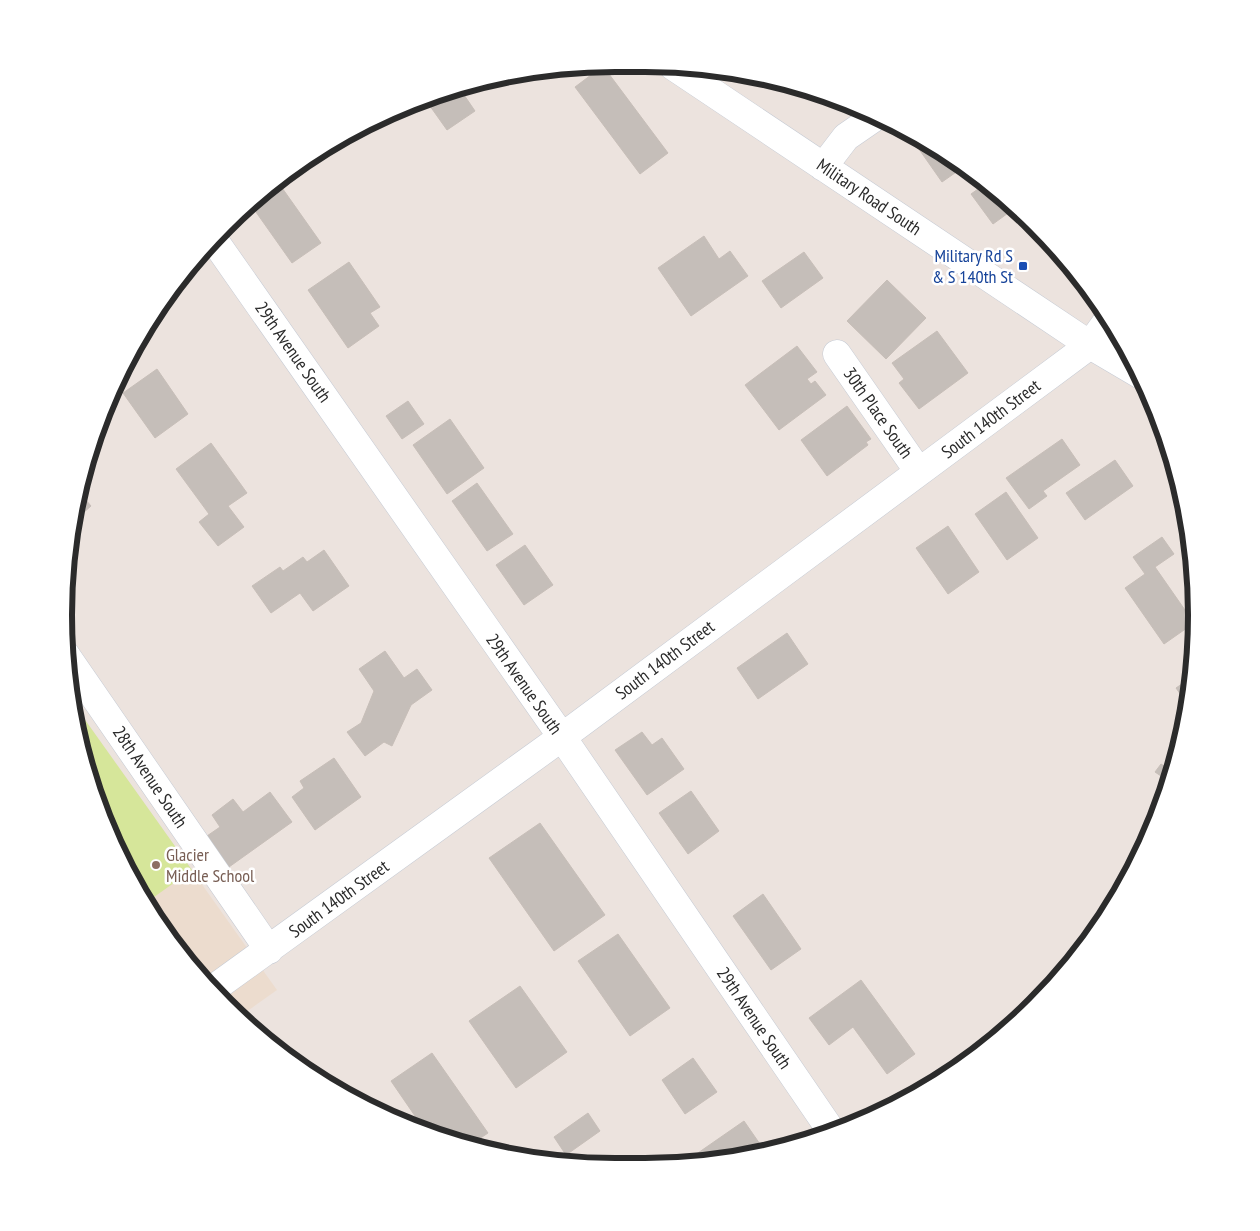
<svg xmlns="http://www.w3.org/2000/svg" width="1260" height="1231" font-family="'PT Sans Narrow',sans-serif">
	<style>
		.education { fill: #ecdcce }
		.pitch { fill: #d6e69a }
		.building { fill: #c5beb9; stroke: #c7beb8 }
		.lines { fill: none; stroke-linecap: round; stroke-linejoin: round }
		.minor-casing { stroke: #c6cbd4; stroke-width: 29 }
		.minor { stroke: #fff; stroke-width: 28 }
		.transit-dot { fill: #1a4fb4; stroke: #fff; stroke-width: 2 }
		.education-dot { fill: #8d6e63; stroke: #fff; stroke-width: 2 }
		.labels { text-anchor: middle; stroke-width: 5; stroke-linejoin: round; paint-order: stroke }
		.street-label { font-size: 18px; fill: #2b2b2b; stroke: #fff }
		.transit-label { font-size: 18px; fill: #164399; stroke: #fff; text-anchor: end }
		.education-label { font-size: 18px; fill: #785e54; stroke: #fff; text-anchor: start }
		.rim { fill: none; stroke: #2b2b2b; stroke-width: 6 }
	</style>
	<rect width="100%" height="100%" fill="#ece3de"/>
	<path class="education" d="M73,703L277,990L239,1017L178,951L121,859L82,758Z"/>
	<path class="pitch" d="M73,703L192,870L147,902L121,859L82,758Z"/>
	<path class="building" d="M603,66L668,153L640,174L575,87Z
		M460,89L475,111L447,130L425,99Z
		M907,132L921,138L962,168L942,182Z
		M985,184L1009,201L1015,208L993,224L971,194Z
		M280,185L321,243L292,263L251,205Z
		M704,236L719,259L730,251L748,276L691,316L658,268Z
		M804,252L823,278L781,308L762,281Z
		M349,262L380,307L370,313L379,326L348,348L308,290Z
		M887,280L926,318L886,359L847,321Z
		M937,331L968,373L919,409L899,383L904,379L892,363Z
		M797,346L817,372L807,379L811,384L815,381L826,395L779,430L745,385Z
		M157,369L188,414L155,438L123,393Z
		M408,401L424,424L402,439L386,416Z
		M847,406L871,439L866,442L868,445L827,476L801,440Z
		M450,419L484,468L447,494L413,445Z
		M1062,439L1080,465L1043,491L1047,496L1029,509L1006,478Z
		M211,443L247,493L228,506L244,527L218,546L199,522L209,514L176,469Z
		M1115,460L1133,486L1085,520L1066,493Z
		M477,483L513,534L487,551L452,501Z
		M1006,492L1038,538L1007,560L975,514Z
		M80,493L91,506L74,521Z
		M948,526L979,572L948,594L916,548Z
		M1162,537L1174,554L1155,567L1194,623L1164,644L1125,588L1145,574L1133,557Z
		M525,545L553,585L524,605L496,565Z
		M324,550L349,586L313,611L300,593L271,613L252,586L280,567L283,571L303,557L307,562Z
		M787,633L808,664L758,699L737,668Z
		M385,651L404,678L417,669L432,690L411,705L392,746L384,742L365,756L347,732L361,723L374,691L359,669Z
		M1192,677L1191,688L1188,705L1176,688Z
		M642,732L652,745L662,738L684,769L647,795L615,750Z
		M334,758L361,797L315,830L292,797L304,788L300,781Z
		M1161,764L1172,771L1170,782L1155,772Z
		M691,791L719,831L688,854L659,813Z
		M270,792L292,822L229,867L207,836L220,827L212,815L233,799L243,812Z
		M540,823L605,915L554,951L489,858Z
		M763,894L801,949L771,970L733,916Z
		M618,934L670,1008L630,1036L578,961Z
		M861,980L915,1054L887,1074L853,1027L829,1045L809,1018Z
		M520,986L567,1052L516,1088L469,1021Z
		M432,1053L488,1133L470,1145L438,1138L426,1132L391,1081Z
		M693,1058L717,1092L685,1114L662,1080Z
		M588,1113L600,1131L566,1155L554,1137Z
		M744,1121L762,1147L751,1154L700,1163L695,1155Z"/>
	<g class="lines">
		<g class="minor-casing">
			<path id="minor" d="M673,66L1090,345L1141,375
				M823,167L846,137L875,117
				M214,240L562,737L832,1132
				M837,354L919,472
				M65,654L269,950
				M213,989L562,737L1090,345L1108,320"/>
		</g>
		<use href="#minor" class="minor"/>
	</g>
	<rect class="transit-dot" x="1018" y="261" width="10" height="10" rx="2.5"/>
	<circle class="education-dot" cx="156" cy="865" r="5"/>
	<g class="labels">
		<g class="street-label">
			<text transform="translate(869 197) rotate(34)" y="6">Military Road South</text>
			<text transform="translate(293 352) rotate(55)" y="6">29th Avenue South</text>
			<text transform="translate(878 413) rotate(55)" y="6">30th Place South</text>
			<text transform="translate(991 419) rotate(-37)" y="6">South 140th Street</text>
			<text transform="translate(665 660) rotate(-37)" y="6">South 140th Street</text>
			<text transform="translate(524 684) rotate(55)" y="6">29th Avenue South</text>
			<text transform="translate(150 777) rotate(56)" y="6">28th Avenue South</text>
			<text transform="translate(339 899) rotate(-36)" y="6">South 140th Street</text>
			<text transform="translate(754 1018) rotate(56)" y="6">29th Avenue South</text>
		</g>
		<g class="transit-label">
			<text x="1013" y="262">Military Rd S<tspan x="1013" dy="21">&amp; S 140th St</tspan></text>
		</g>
		<g class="education-label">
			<text x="166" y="861">Glacier<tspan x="166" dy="21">Middle School</tspan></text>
		</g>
	</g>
	<path d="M0 0H1260V1231H0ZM615 72H645A543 543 0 0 1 1188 615V615A543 543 0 0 1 645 1158H615A543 543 0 0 1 72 615V615A543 543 0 0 1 615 72Z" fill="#fff" fill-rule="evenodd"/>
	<path class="rim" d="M615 72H645A543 543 0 0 1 1188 615V615A543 543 0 0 1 645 1158H615A543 543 0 0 1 72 615V615A543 543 0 0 1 615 72Z"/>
</svg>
